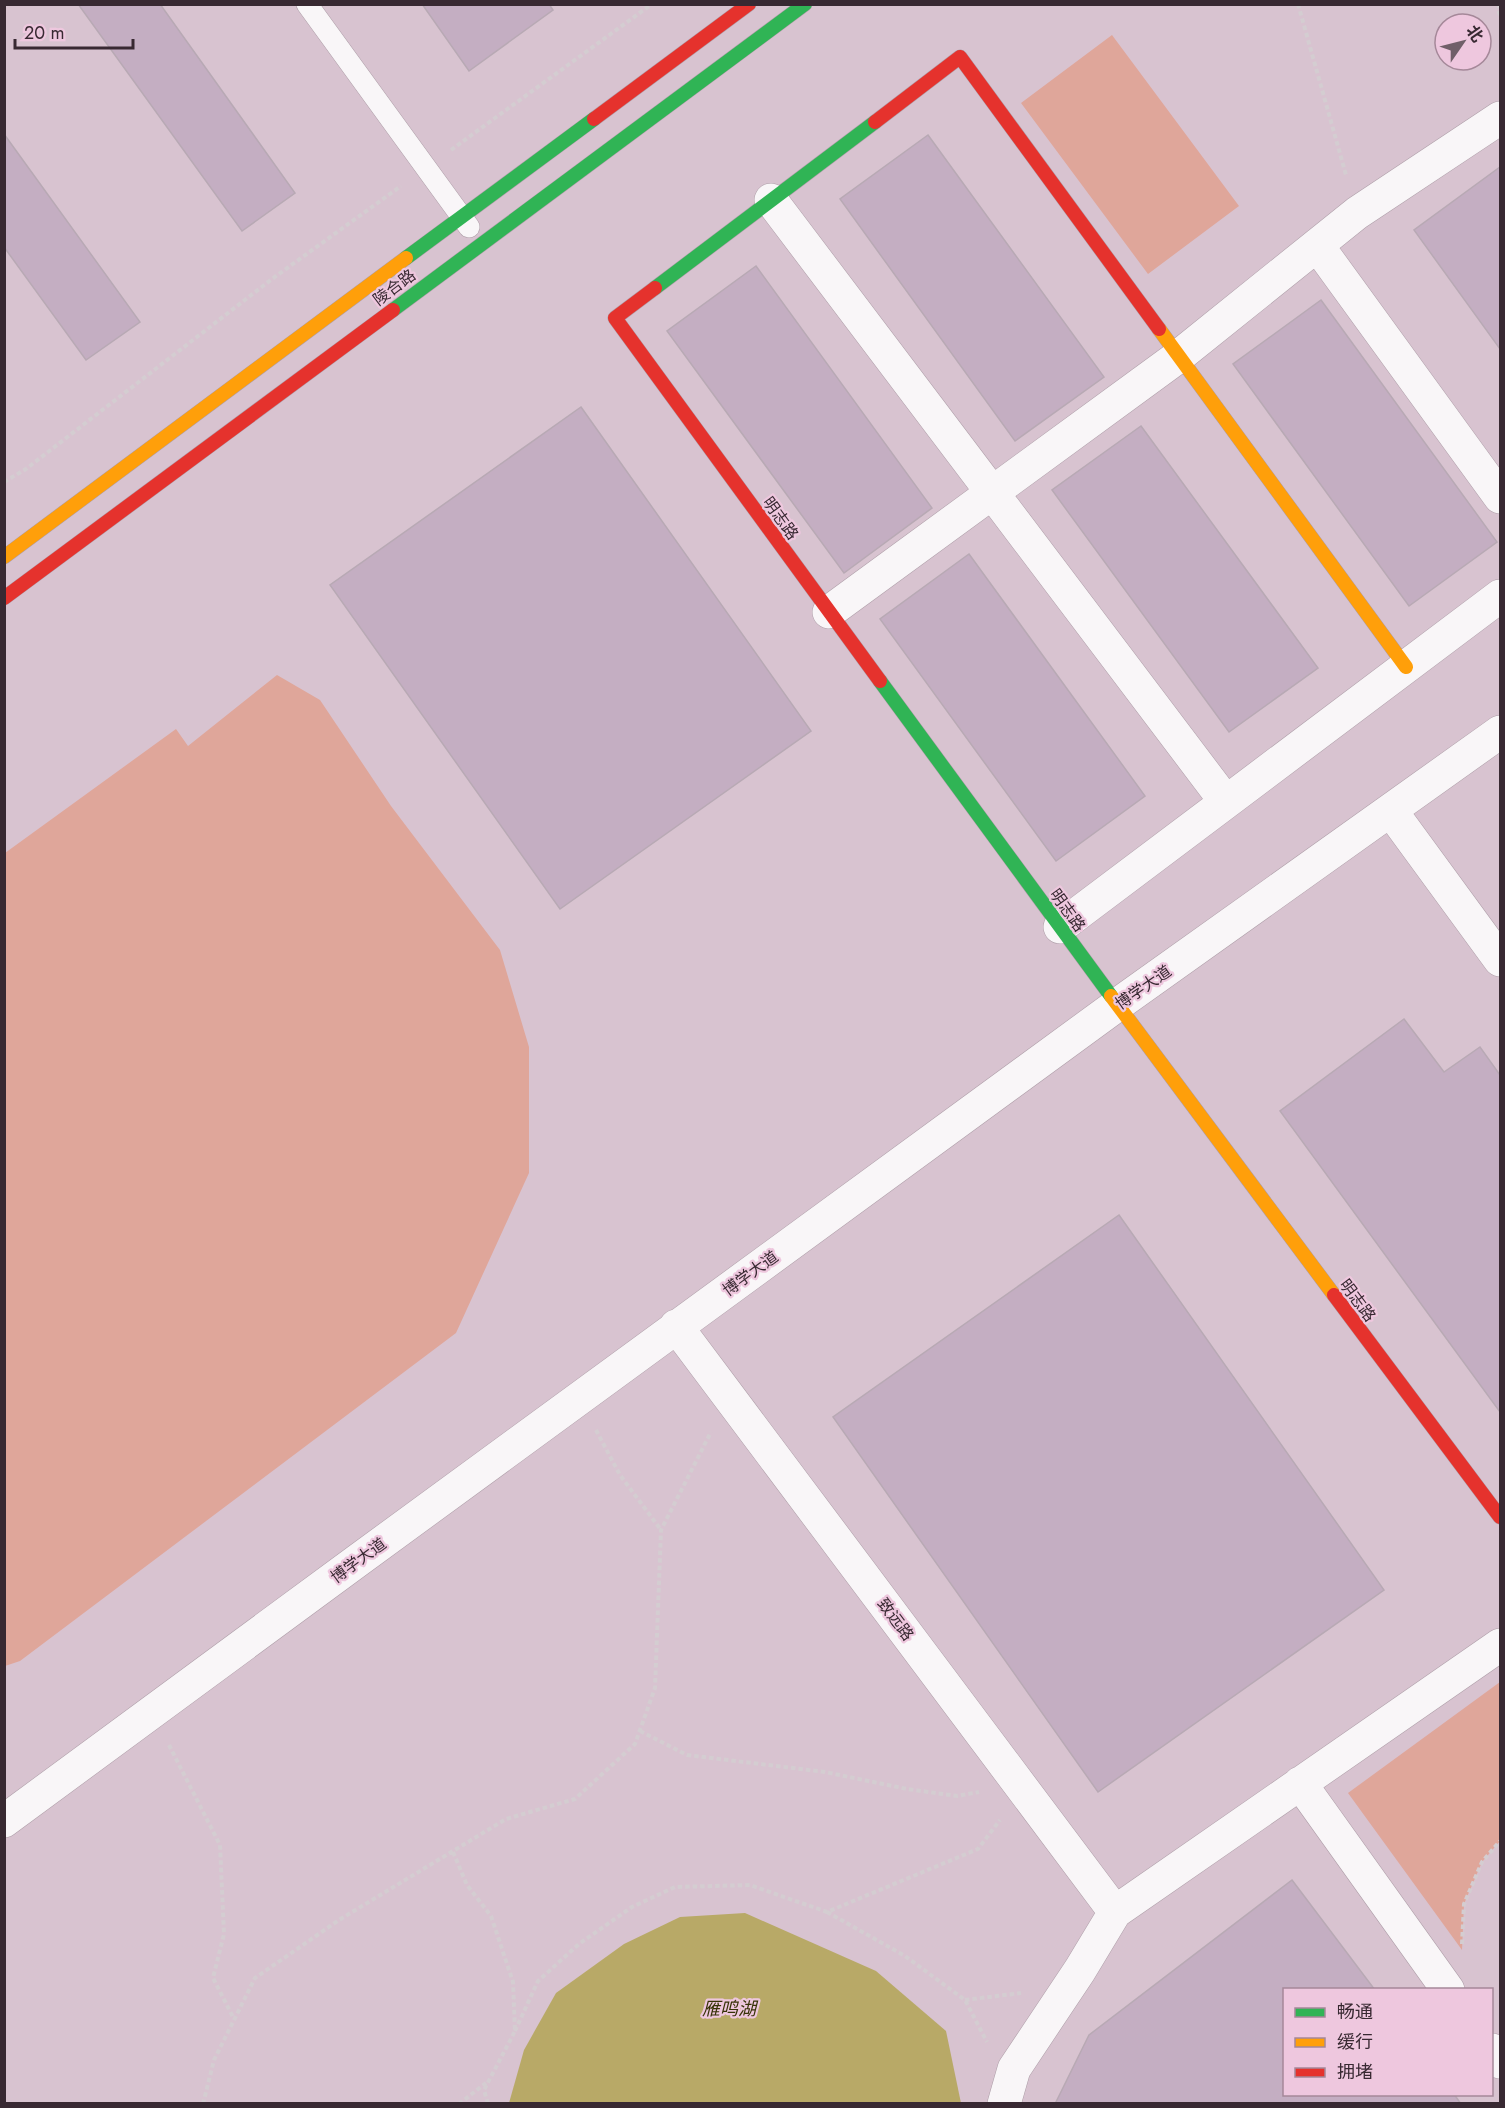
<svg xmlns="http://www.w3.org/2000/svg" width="1505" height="2108" font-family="Jost,'Noto Sans SC',sans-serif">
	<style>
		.green { fill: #dfa69a }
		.water { fill: #b8a967 }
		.building { fill: #c4aec2; stroke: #b8a9b4; stroke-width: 1.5 }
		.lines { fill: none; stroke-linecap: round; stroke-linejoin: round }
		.lane-casing { stroke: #ae9ea8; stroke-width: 22 }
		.street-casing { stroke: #ae9ea8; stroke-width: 34 }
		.fast-casing { stroke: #ae9ea8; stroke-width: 15 }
		.slow-casing { stroke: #ae9ea8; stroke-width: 15 }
		.jam-casing { stroke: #ae9ea8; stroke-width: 15 }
		.path { stroke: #d4cdd1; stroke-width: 4; stroke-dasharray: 4.5 3; stroke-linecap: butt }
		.lane { stroke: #f9f6f8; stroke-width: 21 }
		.street { stroke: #f9f6f8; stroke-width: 33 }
		.fast { stroke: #30b455; stroke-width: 14 }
		.slow { stroke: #ff9f0a; stroke-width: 14 }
		.jam { stroke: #e5322d; stroke-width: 14 }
		.labels { text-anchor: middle; stroke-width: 4.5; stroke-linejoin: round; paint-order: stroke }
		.street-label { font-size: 16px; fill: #382932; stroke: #eec7de }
		.water-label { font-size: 18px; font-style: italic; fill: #373207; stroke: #eec7de }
	</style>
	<rect width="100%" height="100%" fill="#d8c3d0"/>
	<path class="green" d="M1112,35L1239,206L1148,274L1021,103Z
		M277,675L320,700L391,806L500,950L529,1047V1173L456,1333L20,1661L5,1666V853L176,729L188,746Z
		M1500,1682V1841L1482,1862L1464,1904L1462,1950L1348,1793Z"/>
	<path class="water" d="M745,1913L876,1971L946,2031L961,2103H509L524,2050L556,1993L624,1944L680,1917Z"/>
	<path class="building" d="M78,4H160L295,193L242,231Z
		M422,4H549L553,10L469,71Z
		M4,134L140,322L86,360L4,247Z
		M928,135L1104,377L1015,441L840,199Z
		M1500,167V349L1414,230Z
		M756,266L932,508L844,573L667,331Z
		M1321,300L1497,542L1409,606L1233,364Z
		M581,407L811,731L560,909L330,585Z
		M1141,426L1318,668L1229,732L1052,490Z
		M969,554L1145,796L1056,861L880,619Z
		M1404,1019L1444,1072L1480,1047L1500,1075V1412L1280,1111Z
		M1119,1215L1384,1590L1098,1792L833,1417Z
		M1292,1880L1375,1990H1284V2094H1454L1461,2104H1055L1089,2035Z"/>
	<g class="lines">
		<g class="lane-casing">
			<path id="lane" d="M307,4L469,227"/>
		</g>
		<g class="street-casing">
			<path id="street" d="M771,200L1226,802
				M1317,245L1500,497
				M829,612L1179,356L1357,213L1500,118
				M1391,811L1500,960
				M1060,927L1500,596
				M676,1326L1115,1912
				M1300,1783L1448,1990
				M4,1821L357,1561L1117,1005L1500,732
				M1492,2050L1500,2062
				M1004,2104L1014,2069L1080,1970L1115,1912L1500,1645"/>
		</g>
		<g class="fast-casing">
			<path id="fast" d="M406,258L594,119
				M655,288L875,122
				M393,310L805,4
				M880,681L1111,996"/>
		</g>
		<g class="slow-casing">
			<path id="slow" d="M1159,329L1406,667
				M4,557L406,258
				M1111,996L1334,1295"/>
		</g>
		<g class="jam-casing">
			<path id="jam" d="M594,119L749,4
				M875,122L960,57L1159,329
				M655,288L615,318L880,681
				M4,598L393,310
				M1334,1295L1500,1517"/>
		</g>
		<path class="path" d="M1298,4L1346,175
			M1500,4L1498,10L1500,15
			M451,150L652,4
			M4,482L26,469L272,279L401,186
			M596,1430L620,1475L661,1530
			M640,1731L687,1755L825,1772L907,1789L957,1796L979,1792
			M169,1745L220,1845L224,1934L213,1978L234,2019
			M453,1852L467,1885L491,1916L513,1982L515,2031L484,2090L488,2104
			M827,1912L905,1956L965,2000L987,2042
			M1462,1944L1464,1904L1482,1862L1500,1841
			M965,2000L1021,1993
			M515,2031L538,1981L579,1944L632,1907L675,1887L750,1885L827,1912L978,1849L1000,1820
			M203,2104L214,2060L255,1978L339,1920L506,1819L575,1799L635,1744L655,1688L661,1530L711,1432
			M459,2104L486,2083"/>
		<use href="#lane" class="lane"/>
		<use href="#street" class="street"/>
		<use href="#fast" class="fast"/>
		<use href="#slow" class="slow"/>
		<use href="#jam" class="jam"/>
	</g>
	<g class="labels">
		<g class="street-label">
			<text transform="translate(394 287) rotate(-37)" y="6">陵合路</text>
			<text transform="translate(781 518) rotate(54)" y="6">明志路</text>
			<text transform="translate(1068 910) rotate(54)" y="6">明志路</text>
			<text transform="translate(1143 987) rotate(-35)" y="6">博学大道</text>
			<text transform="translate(750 1273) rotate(-36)" y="6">博学大道</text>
			<text transform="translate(1358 1300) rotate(53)" y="6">明志路</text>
			<text transform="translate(358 1560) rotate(-36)" y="6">博学大道</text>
			<text transform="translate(896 1619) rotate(53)" y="6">致远路</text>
		</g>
		<g class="water-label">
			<text x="729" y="2015">雁鸣湖</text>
		</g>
	</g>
	<rect width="1505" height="2108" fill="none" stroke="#382932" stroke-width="12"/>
	<rect x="1283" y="1988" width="210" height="108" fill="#eec7de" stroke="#a58899" stroke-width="1.5"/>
	<rect x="1295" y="2008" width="30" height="9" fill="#30b455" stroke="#a58899" stroke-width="1.5"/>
	<text x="1337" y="2018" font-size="18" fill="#382932">畅通</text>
	<rect x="1295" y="2038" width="30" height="9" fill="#ff9f0a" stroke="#a58899" stroke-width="1.5"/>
	<text x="1337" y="2048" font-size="18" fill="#382932">缓行</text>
	<rect x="1295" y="2068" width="30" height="9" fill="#e5322d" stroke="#a58899" stroke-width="1.5"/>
	<text x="1337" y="2078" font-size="18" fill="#382932">拥堵</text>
	<g transform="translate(1463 42) rotate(55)"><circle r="28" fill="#eec7de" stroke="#a58899" stroke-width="1.5"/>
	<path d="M0-4.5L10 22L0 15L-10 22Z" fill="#705f69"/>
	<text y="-9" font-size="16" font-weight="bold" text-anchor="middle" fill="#382932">北</text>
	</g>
	<path d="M15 39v9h118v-9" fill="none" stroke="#382932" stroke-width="3"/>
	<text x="24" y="39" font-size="18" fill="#382932" stroke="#eec7de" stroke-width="4.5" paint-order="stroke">20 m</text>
</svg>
